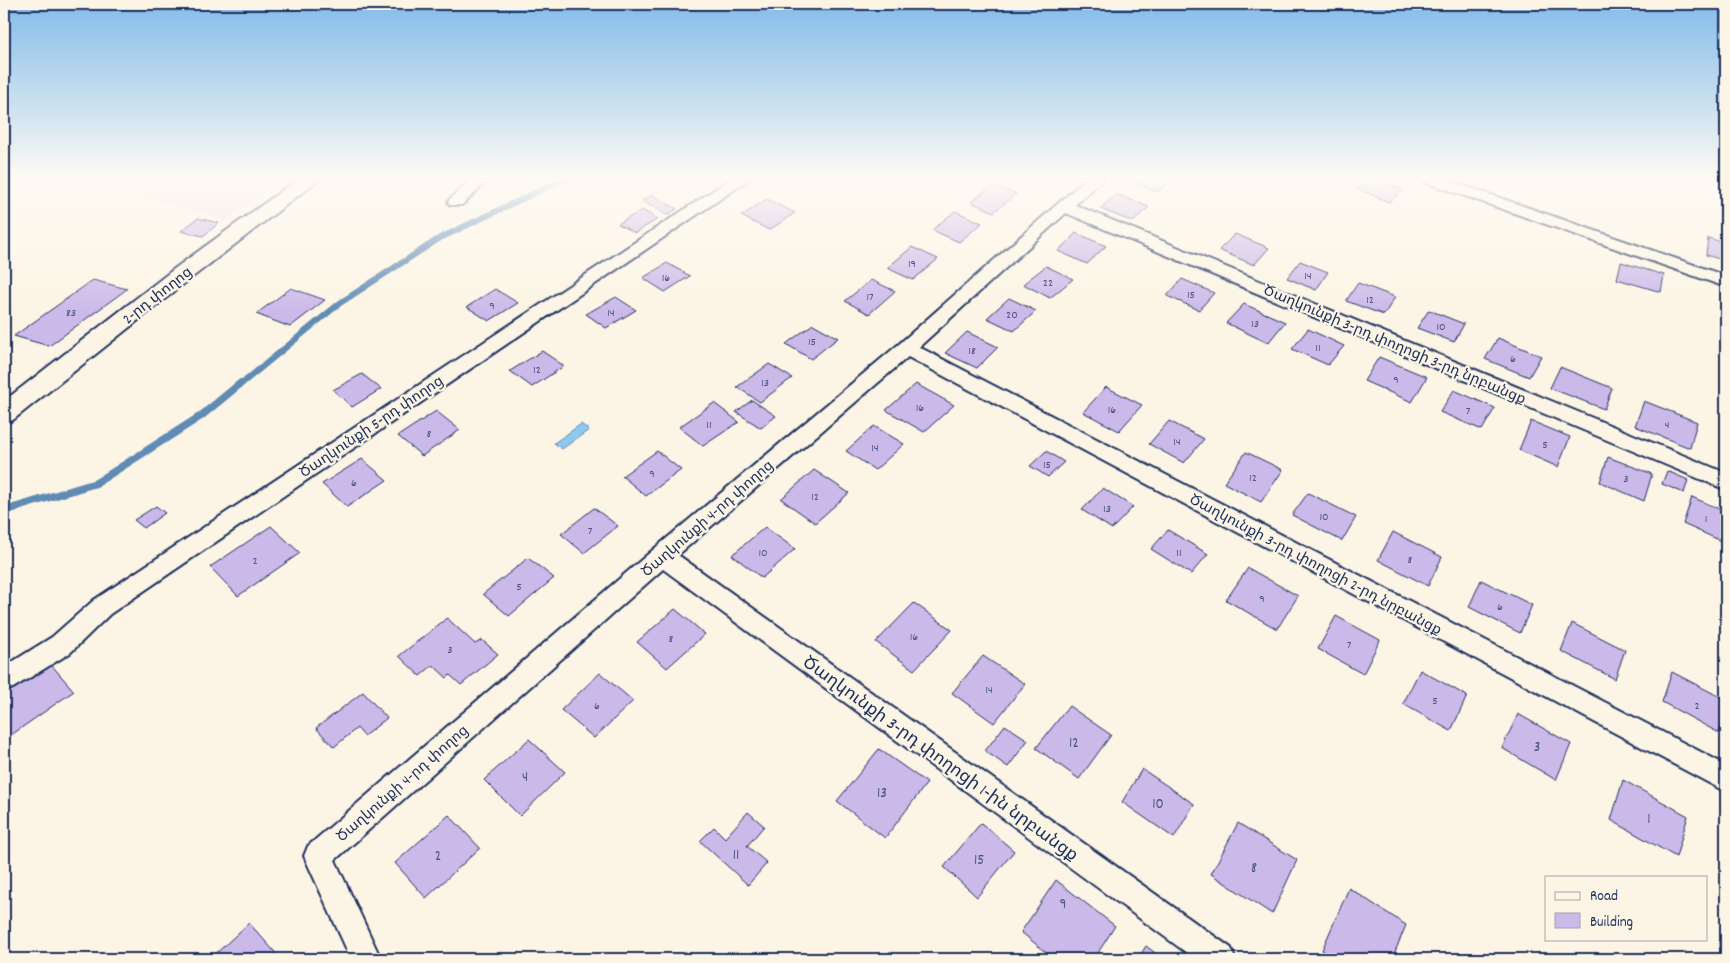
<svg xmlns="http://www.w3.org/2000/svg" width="1730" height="963" font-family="Dekko,'Noto Sans Armenian',sans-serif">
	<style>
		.built { fill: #ede3e6 }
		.water { fill: #8ec9ed; stroke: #608bb4 }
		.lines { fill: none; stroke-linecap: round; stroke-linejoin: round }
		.stream-far1 { stroke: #608bb4; stroke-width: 6 }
		.stream { stroke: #608bb4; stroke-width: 8 }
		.building { fill: #cbb9ea; stroke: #1b2f5e }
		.minor-casing { stroke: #1b2f5e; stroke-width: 4 }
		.tertiary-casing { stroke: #1b2f5e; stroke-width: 4 }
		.minor { fill: #fcf5e5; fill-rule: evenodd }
		.tertiary { fill: #fcf5e5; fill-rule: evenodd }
		.labels { text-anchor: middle; stroke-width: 4.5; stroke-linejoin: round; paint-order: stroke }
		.number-label { font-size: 12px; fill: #475281 }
		.street-label { font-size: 15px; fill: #1b2f5e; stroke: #fcf5e5 }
		.near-number-label { font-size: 15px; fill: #475281 }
		.near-street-label { font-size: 18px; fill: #1b2f5e; stroke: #fcf5e5 }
	</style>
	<rect width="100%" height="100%" fill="#fcf5e5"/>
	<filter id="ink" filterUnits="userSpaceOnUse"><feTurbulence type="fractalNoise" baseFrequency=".02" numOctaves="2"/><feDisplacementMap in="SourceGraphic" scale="10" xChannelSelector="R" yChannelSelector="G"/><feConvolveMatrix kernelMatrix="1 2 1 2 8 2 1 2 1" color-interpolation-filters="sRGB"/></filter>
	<g filter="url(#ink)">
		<path class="built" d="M85,178H285L225,221Z"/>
		<path class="water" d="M581,424L589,430L562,449L554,443Z"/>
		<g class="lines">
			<path class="stream-far1" d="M240,385L340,303L440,238L566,178"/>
			<path class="stream" d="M4,511L96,483L201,416L241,383"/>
		</g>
		<path class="building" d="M644,178H666L656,184Z
			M1140,178H1173L1158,192L1135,183Z
			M1367,178H1374L1403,190L1389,202L1356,188Z
			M993,185L1016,194L994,212L971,202Z
			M1116,194L1149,207L1133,222L1100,209Z
			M652,195L677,209L667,215L642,201Z
			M767,199L795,213L769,230L741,216Z
			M642,210L658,219L635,233L618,224Z
			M955,211L982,223L959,242L932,230Z
			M198,218L219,223L203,236L181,231Z
			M1076,233L1106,246L1087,264L1058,251Z
			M1235,234L1269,248L1254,265L1219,250Z
			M1708,238L1726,243V261L1706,255Z
			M912,247L938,259L913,280L887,268Z
			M1300,261L1328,272L1316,290L1287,278Z
			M1621,262L1664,275L1661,292L1617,279Z
			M667,263L690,276L665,292L643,278Z
			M1046,266L1073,279L1050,298L1023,284Z
			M1182,279L1214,293L1199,310L1167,296Z
			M93,280L127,289L49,346L14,336Z
			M871,280L895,291L869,314L845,301Z
			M1358,283L1395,297L1384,315L1346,301Z
			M291,288L325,300L290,327L256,314Z
			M495,289L518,303L489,321L467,307Z
			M616,297L636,310L606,328L586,314Z
			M1009,298L1036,311L1014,331L987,318Z
			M1244,304L1285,322L1268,343L1226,323Z
			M1429,310L1464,324L1454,342L1417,328Z
			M813,324L838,338L811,359L786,344Z
			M1308,329L1344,346L1328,365L1292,349Z
			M967,332L998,347L977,368L945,353Z
			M1498,338L1541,356L1529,377L1485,359Z
			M542,351L564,366L532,387L510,371Z
			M1379,357L1427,377L1412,402L1364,381Z
			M769,364L792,378L760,402L737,387Z
			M1560,367L1612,388L1604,409L1550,388Z
			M362,374L381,389L352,407L333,390Z
			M916,384L954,405L924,432L886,410Z
			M1106,387L1142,405L1119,431L1083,412Z
			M1454,390L1495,408L1482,430L1440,412Z
			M752,400L776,416L761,428L736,412Z
			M1644,401L1697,422L1690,448L1635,426Z
			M714,403L739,422L703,446L679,427Z
			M436,411L460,430L422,456L398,436Z
			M1169,421L1204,439L1184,463L1149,444Z
			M1531,421L1570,437L1558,467L1519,450Z
			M874,426L904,444L875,470L846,451Z
			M657,451L681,470L646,496L622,476Z
			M1046,451L1064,462L1048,477L1030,466Z
			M1246,452L1283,470L1261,502L1224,483Z
			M1608,457L1652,474L1644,501L1600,482Z
			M362,459L387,480L347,507L322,484Z
			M814,470L849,493L815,523L781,499Z
			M1667,471L1688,480L1684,493L1662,484Z
			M1103,488L1133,507L1112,529L1082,510Z
			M1308,493L1356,517L1342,541L1292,515Z
			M1692,497L1726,512V543L1683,524Z
			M156,506L165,513L144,528L134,520Z
			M594,508L618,526L584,553L561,534Z
			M271,526L300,553L238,596L210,567Z
			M765,527L795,549L762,578L732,555Z
			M1168,530L1208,554L1191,574L1151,549Z
			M1393,532L1442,557L1428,586L1378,560Z
			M528,558L554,578L509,616L483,594Z
			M1248,568L1298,596L1277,629L1226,600Z
			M1481,580L1532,605L1520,633L1469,607Z
			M914,603L952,630L914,670L876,642Z
			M675,609L705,634L667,668L637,642Z
			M1336,616L1380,640L1363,674L1318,649Z
			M447,618L475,644L482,640L498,654L461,685L450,675L447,678L433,665L420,676L399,656Z
			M1572,623L1625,650L1615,679L1561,651Z
			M983,656L1025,684L994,723L952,693Z
			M48,661L74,691L4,740V691Z
			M1420,670L1467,696L1451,731L1403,704Z
			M1672,672L1726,700V708L1719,733L1662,702Z
			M600,673L633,701L594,738L561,710Z
			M363,692L387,718L364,736L357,728L334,747L316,728Z
			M1069,706L1111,735L1079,779L1036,748Z
			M1518,714L1571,744L1556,780L1502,748Z
			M1005,725L1028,740L1008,767L985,751Z
			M529,739L565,772L520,816L484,780Z
			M879,749L927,783L885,838L837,801Z
			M1142,769L1194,804L1174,838L1122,802Z
			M1623,780L1688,816L1676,857L1611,820Z
			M748,812L764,826L747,846L767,863L748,885L700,841L714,827L725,838Z
			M449,815L480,848L426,898L395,863Z
			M981,823L1014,851L977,897L944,867Z
			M1238,823L1297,860L1272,914L1211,874Z
			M1056,880L1115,926L1094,959H1054L1021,932Z
			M1349,888L1406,925L1392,959H1335L1322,950Z
			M249,923L281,959H210Z
			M1146,946L1163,959H1138Z"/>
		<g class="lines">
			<g class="minor-casing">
				<path id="minor" d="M473,178H490L462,205H450L448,202L450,199Z
					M732,178H751L110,614L70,653L13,688L4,691V667L52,637L94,600Z
					M1087,178H1104L1075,205L1726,473V490L1066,213L919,347L1726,765V792L908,357L678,555L1231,948L1235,959H1195L663,569L335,860L381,959H351L304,856L308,846L654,549L899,344Z
					M1419,178H1442L1726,276V287L1422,181Z"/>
			</g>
			<g class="tertiary-casing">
				<path id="tertiary" d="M299,178H321L190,279L13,420L4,423V401L174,269Z"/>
			</g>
			<use href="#minor" class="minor"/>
			<use href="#tertiary" class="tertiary"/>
		</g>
	</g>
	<linearGradient id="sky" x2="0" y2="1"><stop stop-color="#84bcea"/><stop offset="0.57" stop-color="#fefaf3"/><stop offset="1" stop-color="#fefaf3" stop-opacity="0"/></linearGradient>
	<rect width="1730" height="313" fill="url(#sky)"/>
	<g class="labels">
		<g class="number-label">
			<text x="912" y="267">19</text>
			<text x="1308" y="279">14</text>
			<text x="666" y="281">16</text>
			<text x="1048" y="286">22</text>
			<text x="1191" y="298">15</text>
			<text x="870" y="300">17</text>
			<text x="1370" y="303">12</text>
			<text x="492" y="309">9</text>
			<text x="71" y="316">83</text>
			<text x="611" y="316">14</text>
			<text x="1012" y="318">20</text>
			<text x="1255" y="327">13</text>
			<text x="1441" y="330">10</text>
			<text x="812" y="345">15</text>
			<text x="1318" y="351">11</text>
			<text x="972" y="354">18</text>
			<text x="1513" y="362">6</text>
			<text x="537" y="373">12</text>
			<text x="1396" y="383">9</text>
			<text x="765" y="386">13</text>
			<text x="920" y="411">16</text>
			<text x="1112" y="413">16</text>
			<text x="1468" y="414">7</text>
			<text x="709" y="428">11</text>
			<text x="1667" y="428">4</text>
			<text x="429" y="437">8</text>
			<text x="1177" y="445">14</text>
			<text x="1545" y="448">5</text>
			<text x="875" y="451">14</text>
			<text x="1047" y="468">15</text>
			<text x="652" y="477">9</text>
			<text x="1253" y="481">12</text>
			<text x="1626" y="482">3</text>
			<text x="354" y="486">6</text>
			<text x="815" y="500">12</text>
			<text x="1107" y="512">13</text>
			<text x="1324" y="520">10</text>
			<text x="1706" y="522">1</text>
			<text x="590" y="534">7</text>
			<text x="763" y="556">10</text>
			<text x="1179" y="556">11</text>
			<text x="1410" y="563">8</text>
			<text x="255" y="564">2</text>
			<text x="519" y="590">5</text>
			<text x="1262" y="602">9</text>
			<text x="1500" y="610">6</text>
			<text x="914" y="640">16</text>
			<text x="671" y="642">8</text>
			<text x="1349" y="648">7</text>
			<text x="450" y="653">3</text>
			<text x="989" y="693">14</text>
			<text x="1435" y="704">5</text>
			<text x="597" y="709">6</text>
			<text x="1697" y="709">2</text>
		</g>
		<g class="street-label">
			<text transform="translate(157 295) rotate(-38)" y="5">2-րդ փողոց</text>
			<text transform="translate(1395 344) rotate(23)" y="5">Ծաղկունքի 3-րդ փողոցի 3-րդ նրբանցք</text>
			<text transform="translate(371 426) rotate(-34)" y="5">Ծաղկունքի 5-րդ փողոց</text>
			<text transform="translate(707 518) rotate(-41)" y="5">Ծաղկունքի 4-րդ փողոց</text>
			<text transform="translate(1316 564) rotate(28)" y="5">Ծաղկունքի 3-րդ փողոցի 2-րդ նրբանցք</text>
			<text transform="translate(402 783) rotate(-41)" y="5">Ծաղկունքի 4-րդ փողոց</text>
		</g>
		<g class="near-number-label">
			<text x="1074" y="747">12</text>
			<text x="1537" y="751">3</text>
			<text x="525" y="781">4</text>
			<text x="882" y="797">13</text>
			<text x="1158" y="808">10</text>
			<text x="1649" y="823">1</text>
			<text x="736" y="859">11</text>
			<text x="438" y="860">2</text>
			<text x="979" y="864">15</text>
			<text x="1254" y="872">8</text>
			<text x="1063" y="908">9</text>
		</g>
		<g class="near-street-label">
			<text transform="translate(941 758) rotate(36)" y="6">Ծաղկունքի 3-րդ փողոցի 1-ին նրբանցք</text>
		</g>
	</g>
	<rect width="1730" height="963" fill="none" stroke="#fcf5e5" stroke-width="20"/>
	<rect x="10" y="10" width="1710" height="943" fill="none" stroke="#1b2f5e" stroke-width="2" filter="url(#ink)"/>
	<rect x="1545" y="876" width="162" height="65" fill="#fcf5e5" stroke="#a2a6af"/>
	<rect x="1555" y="892" width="25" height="8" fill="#fcf5e5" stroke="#a2a6af"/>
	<text x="1590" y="900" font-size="15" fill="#1b2f5e">Road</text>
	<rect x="1555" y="913" width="25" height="15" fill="#cbb9ea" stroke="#a2a6af"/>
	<text x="1590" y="926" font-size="15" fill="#1b2f5e">Building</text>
</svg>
